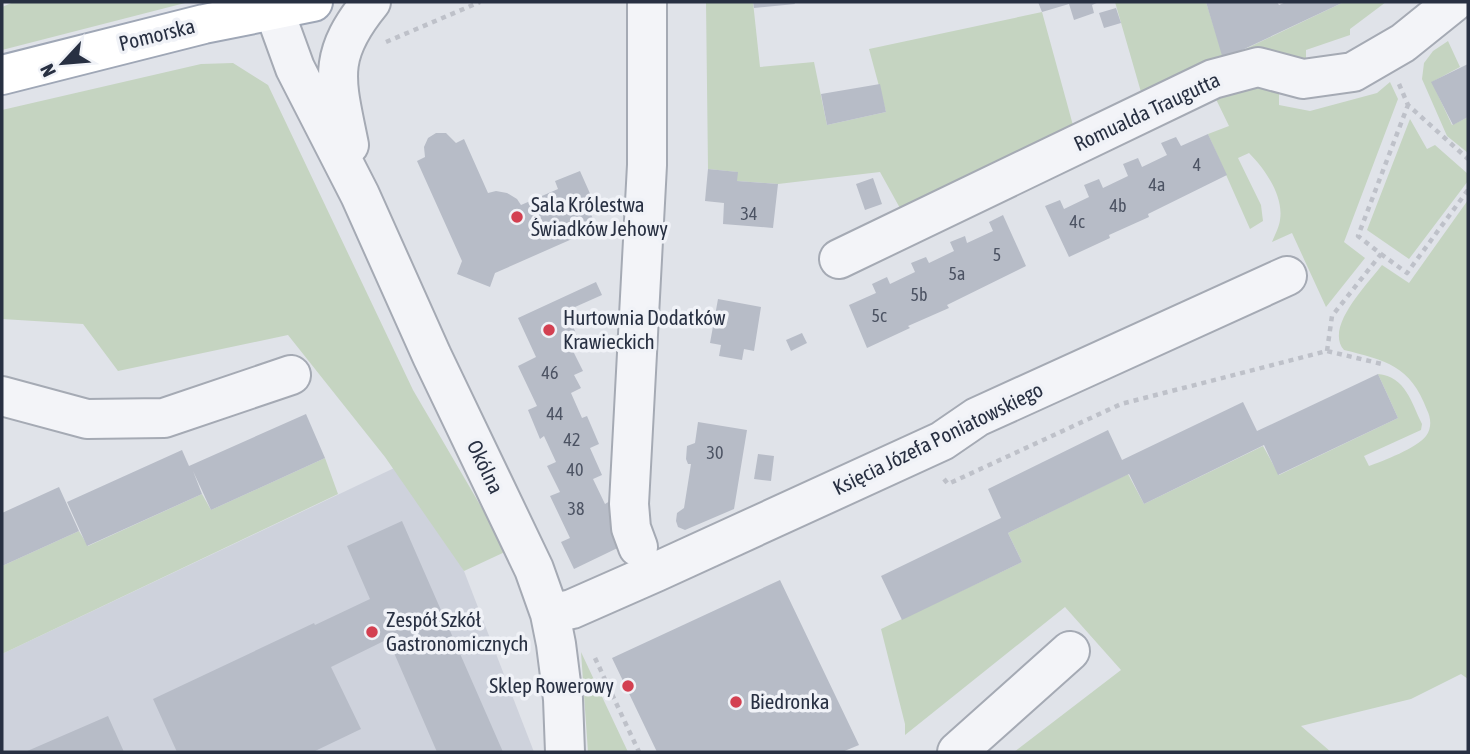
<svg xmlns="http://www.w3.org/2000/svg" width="1470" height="754" font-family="'Asap Condensed',sans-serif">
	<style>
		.built { fill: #ced2dc }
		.green { fill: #c5d4c1 }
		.building { fill: #b7bcc7 }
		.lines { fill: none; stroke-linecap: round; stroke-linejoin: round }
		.minor-casing { stroke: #a5aab4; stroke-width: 42 }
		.major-casing { stroke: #9fa7b6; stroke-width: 42 }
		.path { stroke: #bec1c9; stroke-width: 4.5; stroke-dasharray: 5 5; stroke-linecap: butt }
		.minor { stroke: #f3f4f8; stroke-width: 38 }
		.major { stroke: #fff; stroke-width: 38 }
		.poi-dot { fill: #d34051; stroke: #f0f2f7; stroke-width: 2.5 }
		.labels { text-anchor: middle; stroke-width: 7; stroke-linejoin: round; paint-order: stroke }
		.number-label { font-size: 18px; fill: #4c5363 }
		.street-label { font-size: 21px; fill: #283042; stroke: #f0f2f7 }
		.poi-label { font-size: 21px; fill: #283042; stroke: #f0f2f7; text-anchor: start }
	</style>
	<rect width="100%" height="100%" fill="#e0e3e9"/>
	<path class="built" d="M409,461L464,571L534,752H2V654Z"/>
	<path class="green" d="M14,2H185V3L2,50V7Z
		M706,2H753L760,67L814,62L827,125L886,112L869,49L1042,12L1074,129L906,219L880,172L778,184L737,181V172L708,169Z
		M1115,2H1206L1224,59L1344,2H1386L1350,29V35L1306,50V70L1143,99Z
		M1448,41L1460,67L1432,82L1452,125L1468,117V153L1447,136L1422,79L1424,63L1433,51Z
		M233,63L268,85L413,390L507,551L464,571L385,457L288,335L118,371L83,324L2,319V110L201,64Z
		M1390,82L1398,99L1344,242L1365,258L1326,307L1292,233L1272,242C1275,235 1279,227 1280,220C1284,196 1265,169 1249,153L1238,158L1261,205L1263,221L1250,229L1208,134L1229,126L1213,93L1229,86H1279V105L1310,111L1377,93Z
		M1410,119L1427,149L1435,145L1468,174V181L1409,259L1367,230Z
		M1468,200V679L1461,674L1411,699L1301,726L1331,752H1014L1121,670L1065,607L905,735V724L881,629L1022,562L1008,533L1128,474L1144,504L1263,446L1279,475L1398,418L1378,374C1406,377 1411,402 1422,424L1421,430L1364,456L1369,466C1383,461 1417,448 1426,436C1432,428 1431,418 1427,410C1411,366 1385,360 1344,350C1324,327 1368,284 1382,265L1409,283Z
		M325,458L338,494L2,654V566L79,531L88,546L202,494L211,510Z
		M581,652L628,752H588Z"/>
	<path class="building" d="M753,2H794L795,4L754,8Z
		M1038,2H1099L1092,5L1094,13L1074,20L1069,4L1042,12Z
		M1206,2H1277L1279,5L1286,2H1344L1223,59Z
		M1116,8L1121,23L1104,28L1099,13Z
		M1468,64V117L1453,125L1431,82Z
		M880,84L886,112L827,125L821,94Z
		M436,133H446L456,143L464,139L488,193L496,191L507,193L517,199L521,205L558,189L555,181L580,171L592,198L585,201L597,228L495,273L490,287L457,274L462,261L417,161L425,157L424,147L428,138Z
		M1208,134L1227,175L1148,214L1149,217L1109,235L1110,238L1069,257L1045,206L1060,200L1064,209L1089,197L1084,185L1099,179L1103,188L1128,176L1123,164L1138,158L1142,167L1167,155L1161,143L1176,137L1181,146Z
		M708,169L738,172L737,181L778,184L773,228L723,224L724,203L705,201Z
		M873,178L882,204L865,210L856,184Z
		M1003,215L1026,266L947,305L949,308L908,326L910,328L867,348L849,305L876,293L872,284L887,277L890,284L915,272L911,263L926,257L929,263L954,251L950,242L965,236L967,243L993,231L989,222Z
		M596,282L602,295L575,307L577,311L568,314L579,341L570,345L583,371L574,375L581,388L571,393L582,418L587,416L599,444L590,448L602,475L593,479L605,504L610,501L630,542L574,569L561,542L570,538L550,496L560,492L547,466L556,462L544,436L540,439L528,410L537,406L518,366L536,357L518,318Z
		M718,299L761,307L754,351L744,349L742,360L719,356L721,345L710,343Z
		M802,333L807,343L791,351L786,340Z
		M1378,374L1398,418L1278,475L1264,445L1144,504L1129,474L1008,533L1022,562L902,620L881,576L1001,518L988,489L1108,430L1122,460L1243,402L1257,431Z
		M306,414L325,458L211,510L193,471L202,494L87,546L67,502L182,450L189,466Z
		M698,422L747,430L734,509L685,530L678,527L676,521L677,513L684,508L691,464H688L686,459L687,446L695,443Z
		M758,454L774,456L771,481L754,479Z
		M59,487L79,531L2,566V513Z
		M402,521L503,752H437L388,639L331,667L361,729L313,752H177L153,699L314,623L315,625L370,599L347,546Z
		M780,580L859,745L842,752H657L612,658Z
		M108,716L124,752H25Z"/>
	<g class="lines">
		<g class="minor-casing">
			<path id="minor" d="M271,2L295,68L360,195L432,356L534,569L550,614L556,644L563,699L565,752
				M349,145C336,80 326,57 371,2
				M839,259L1213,79L1258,67L1303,79L1353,72L1403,43L1454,2
				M2,396L87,419L164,418L291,375
				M638,547L631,528L629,504L647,165V2
				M550,614L572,609L656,572L942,441L977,417L1287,276
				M957,752L1070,651"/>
		</g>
		<g class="major-casing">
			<path id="major" d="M2,75L204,24L313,2"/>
		</g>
		<path class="path" d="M386,42L480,2
			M1399,84L1408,105L1468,159
			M1381,254L1407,273L1468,190
			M1327,351L1332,316L1381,254L1358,236L1408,105
			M944,479L948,484L1121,404L1327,351L1382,364
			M595,658L639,752"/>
		<use href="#minor" class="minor"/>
		<use href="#major" class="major"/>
	</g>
	<g class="poi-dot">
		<circle cx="517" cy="217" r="7"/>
		<circle cx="549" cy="330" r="7"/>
		<circle cx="372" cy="632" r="7"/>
		<circle cx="628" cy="686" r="7"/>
		<circle cx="736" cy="702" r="7"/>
	</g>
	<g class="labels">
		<g class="number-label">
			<text x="1197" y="171">4</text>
			<text x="1157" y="191">4a</text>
			<text x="1118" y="212">4b</text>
			<text x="749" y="220">34</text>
			<text x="1077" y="228">4c</text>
			<text x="997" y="261">5</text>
			<text x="957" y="280">5a</text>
			<text x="919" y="301">5b</text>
			<text x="879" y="322">5c</text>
			<text x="550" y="379">46</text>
			<text x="555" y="420">44</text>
			<text x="572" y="446">42</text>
			<text x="715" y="459">30</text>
			<text x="575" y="476">40</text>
			<text x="576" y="515">38</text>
		</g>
		<g class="street-label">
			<text transform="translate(157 35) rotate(-14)" y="7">Pomorska</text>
			<text transform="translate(1147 112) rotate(-25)" y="7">Romualda Traugutta</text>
			<text transform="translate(938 439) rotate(-26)" y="7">Księcia Józefa Poniatowskiego</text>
			<text transform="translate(485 467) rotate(64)" y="7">Okólna</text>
		</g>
		<g class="poi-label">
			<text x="531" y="212">Sala Królestwa<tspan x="531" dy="24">Świadków Jehowy</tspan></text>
			<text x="563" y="325">Hurtownia Dodatków<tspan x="563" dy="24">Krawieckich</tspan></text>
			<text x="386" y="627">Zespół Szkół<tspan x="386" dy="24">Gastronomicznych</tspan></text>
			<text x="614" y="693" text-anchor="end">Sklep Rowerowy</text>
			<text x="750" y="709">Biedronka</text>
		</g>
	</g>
	<rect width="1470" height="754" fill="none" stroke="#283042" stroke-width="7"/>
	<g transform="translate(63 63) rotate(244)" stroke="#f0f2f7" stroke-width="5" paint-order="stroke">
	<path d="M0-5L12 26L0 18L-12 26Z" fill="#283042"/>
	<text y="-10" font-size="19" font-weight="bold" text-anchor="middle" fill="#283042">N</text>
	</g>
</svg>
